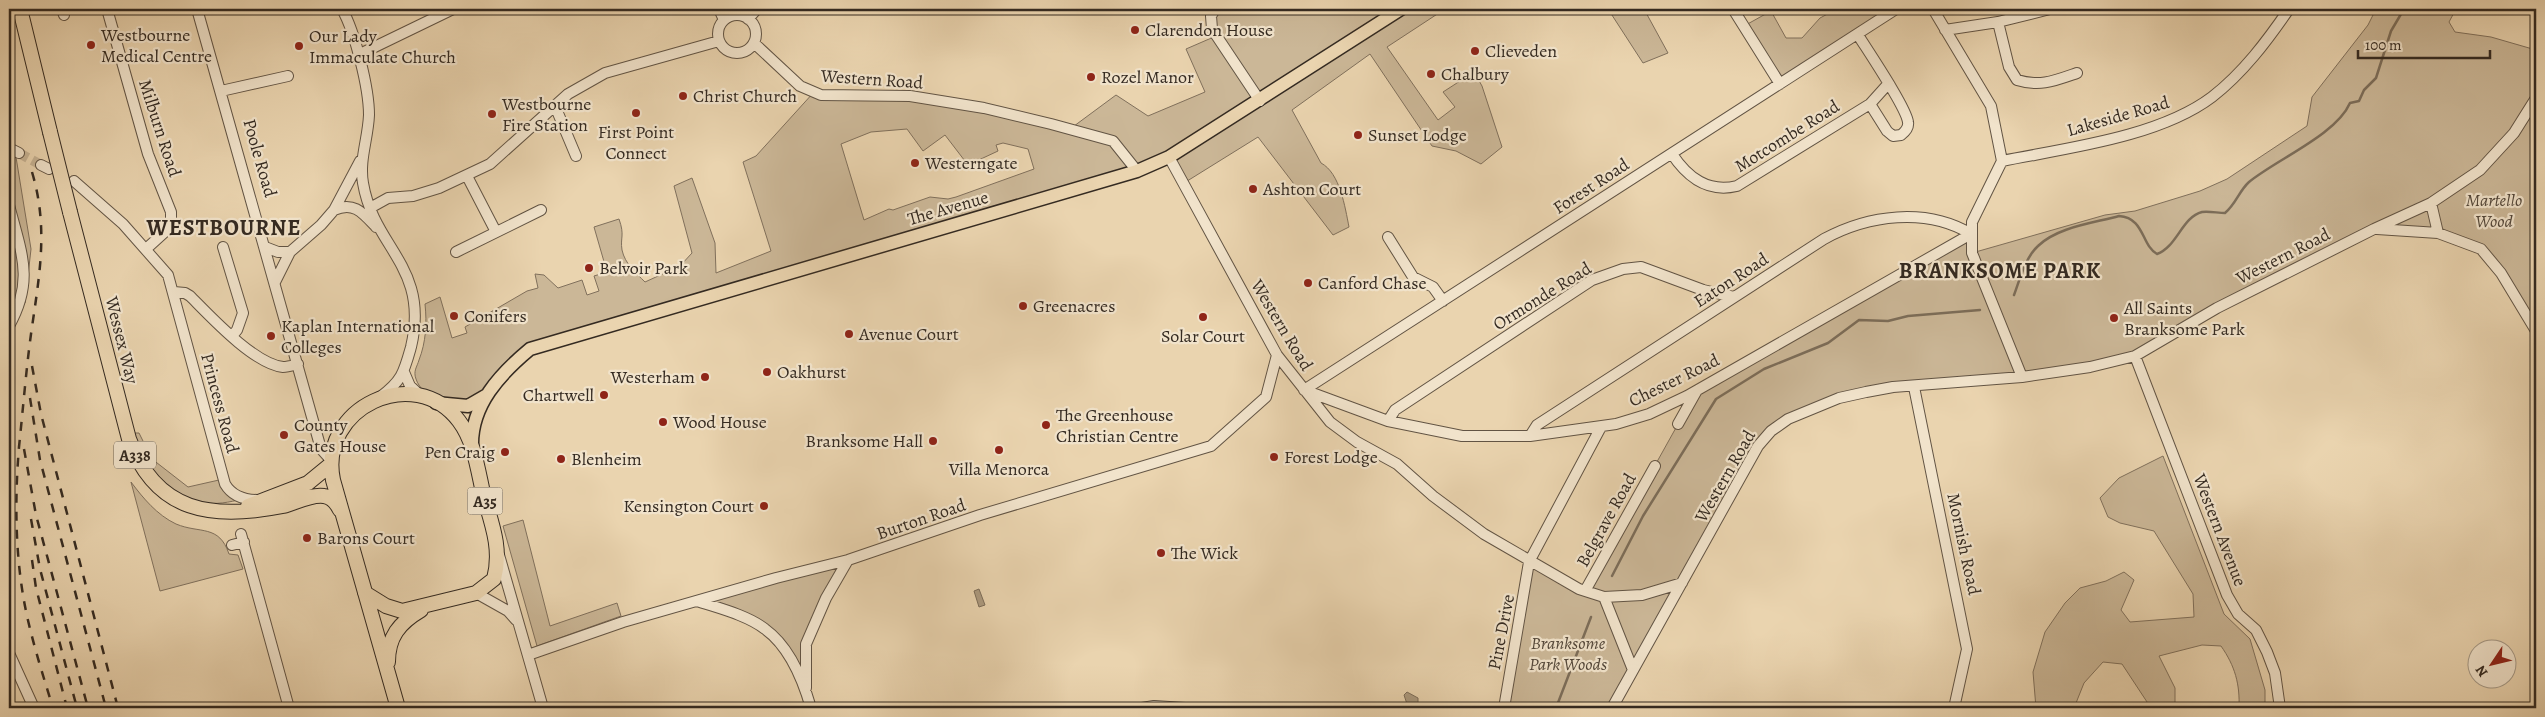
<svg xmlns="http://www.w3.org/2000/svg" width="2545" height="717" font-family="Alegreya,serif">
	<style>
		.green { fill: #cbb797; stroke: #80705c; fill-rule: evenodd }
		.water { fill: #ac9a7f; stroke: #7c6d59 }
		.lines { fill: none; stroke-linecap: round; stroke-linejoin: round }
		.stream { stroke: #7c6d59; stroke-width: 2.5 }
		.minor-tunnel { stroke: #c6b293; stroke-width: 10; stroke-dasharray: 10 5; stroke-linecap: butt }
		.minor-casing { stroke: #625444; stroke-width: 12 }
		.major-casing { stroke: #342a21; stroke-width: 15 }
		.highway-casing { stroke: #342a21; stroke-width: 16 }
		.minor { stroke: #f1e3cb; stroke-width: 10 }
		.major { stroke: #ead4af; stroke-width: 12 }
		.highway { stroke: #ead4af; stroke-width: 14 }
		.rail { stroke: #342a21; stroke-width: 2.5; stroke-dasharray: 9 9; stroke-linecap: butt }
		.highway-bridge-casing { stroke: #342a21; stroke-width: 16; stroke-linecap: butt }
		.highway-bridge { stroke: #ead4af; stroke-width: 14 }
		.poi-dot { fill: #8f2418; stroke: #f1e3cb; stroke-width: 2 }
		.labels { text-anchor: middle; stroke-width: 4.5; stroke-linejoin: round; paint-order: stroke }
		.shield { fill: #f1e3cb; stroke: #6d6254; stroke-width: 1 }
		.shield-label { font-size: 16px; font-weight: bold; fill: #342a21 }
		.poi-label { font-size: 18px; fill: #342a21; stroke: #f1e3cb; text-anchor: start }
		.street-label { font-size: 18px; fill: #342a21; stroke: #f1e3cb }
		.park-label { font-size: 18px; font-style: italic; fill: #524639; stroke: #f1e3cb }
		.district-label { font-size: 22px; font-weight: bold; letter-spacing: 1px; fill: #342a21; stroke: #f1e3cb }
	</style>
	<rect width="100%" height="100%" fill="#ead4af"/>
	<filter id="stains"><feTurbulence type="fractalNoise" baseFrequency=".004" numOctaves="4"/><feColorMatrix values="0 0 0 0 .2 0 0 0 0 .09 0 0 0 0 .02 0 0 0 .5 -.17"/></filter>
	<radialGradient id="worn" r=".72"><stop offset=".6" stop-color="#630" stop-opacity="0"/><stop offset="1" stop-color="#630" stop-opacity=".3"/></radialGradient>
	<path class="green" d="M1215,9H1445L1387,47L1438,120L1455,107L1443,92L1474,72L1482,86L1502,147L1481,164L1456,151L1432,146L1370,54L1292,110L1321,163C1340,173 1345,207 1349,227L1333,235L1258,137L1184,183L1170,158L530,349C508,371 469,416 434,397C426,393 419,388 416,379C413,371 417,367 419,360C426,342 427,323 425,304L440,297L452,338L467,333L465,327L527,291L538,288L535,274L544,275L558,288L582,280L587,295L599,291L594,276L607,272L594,227L619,219C625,236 620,237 622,250C625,264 636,273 645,282L680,266L692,253L674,186L692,178L715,243L716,273L771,251L743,162L756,156L814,92L910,96L1070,129L1116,95L1148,116L1205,92L1186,49L1216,36ZM907,129L923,151L945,135L968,165L998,151L996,145L1003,143L1028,149L1034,169L956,197L948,199L930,197L893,210L889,209L864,220L841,144L871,132Z
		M1608,9H1644L1668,53L1643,63Z
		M1837,9H1896L1780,84L1744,26L1771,11L1786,38H1802L1820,18Z
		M2376,9H2456L2449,22L2455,32L2491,37L2536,50V331L2481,249L2438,233L2374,229L2149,350L2090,367L1866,392L1771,431L1612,708H1504L1529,562L1585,591L1697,390L1971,234L1972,253L2105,215L2135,211L2200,191L2227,179L2307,126L2312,97L2368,25Z
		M9,148L15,151L31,249L25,303L9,296Z
		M131,433H139L152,459L188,487L219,480L238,500C179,515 154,479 131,433Z
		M2163,456L2224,614L2250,639L2265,690V708H2239C2240,684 2235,666 2221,646L2202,645L2159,656L2175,688V708H2151L2122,664L2103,662L2084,683L2074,708H2036L2033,672L2045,632L2065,603L2080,588L2106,581L2124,572L2134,580L2121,610L2130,622L2194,617L2193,594L2154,531L2120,523L2108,517L2100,498L2119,478Z
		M131,482C143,498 157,515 176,524C200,534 219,524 229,554L238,555L243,569L160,591Z
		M523,520L550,626L617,603L621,616L537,646L503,526Z
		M848,560L806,644L805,689L765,628L697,601Z"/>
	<path class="water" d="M979,589L985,605L979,607L974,591Z
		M1407,692L1418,698V705L1407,704L1404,695Z"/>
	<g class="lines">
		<path class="stream" d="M2014,295C2020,279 2025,258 2038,246C2057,227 2094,223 2119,216C2145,218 2141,245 2157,254C2177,247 2182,217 2202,212C2209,211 2218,213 2225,213C2236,204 2239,191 2249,182C2277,159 2336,135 2350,103L2359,101L2364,90L2376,78L2391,31L2404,9
			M1612,576L1643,516L1716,399L1764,369L1828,343L1859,320L1888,321L1908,316L1980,310
			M1556,708L1591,617"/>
		<path class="minor-tunnel" d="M19,153L41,165"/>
		<g class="minor-casing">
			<path id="minor" d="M62,9L64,15
				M107,9L148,154L171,212V222L168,229L146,249
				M197,9L321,449L330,459
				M342,9C355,32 369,88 369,115C368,139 359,160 363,183C374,249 430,266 411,347C404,372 402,381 380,397
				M719,9L724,20
				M1215,9L1211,16L1212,29L1260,101
				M1733,9L1780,84
				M1933,9L1991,106L2002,161L1972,222V253L2022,377
				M718 34a19 19 0 1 1 38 0a19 19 0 1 1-38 0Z
				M748,19L757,9
				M1998,22L2009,67L2017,80C2040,87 2054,81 2077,73
				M1945,30L1998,22L2050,9
				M754,43L800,86L821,95L910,96L984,108L1051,124L1113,141L1137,171
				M358,55L453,9
				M221,91L288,76
				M1870,104L1888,84
				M555,106L576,156
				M9,148L19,153
				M1672,154C1688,178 1708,193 1737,186L1870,104L1887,131L1893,136L1901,135C1905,132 1909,128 1908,122C1906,107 1868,51 1858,35
				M1169,157L1277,355L1330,422L1357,442L1397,464L1433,496L1484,534L1579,589L1604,597L1642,595L1682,583
				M2002,161C2067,148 2159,137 2212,97C2243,73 2267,41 2289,9
				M41,165L49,169
				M467,176L496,232
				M74,181L123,224L168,275L225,484C232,496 244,500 258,500
				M2431,203L2438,233
				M9,205C21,252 35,280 9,326
				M370,208L388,198L413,196L439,188L490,164L568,94L605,73L719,41
				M334,210C354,201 363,213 376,227
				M2377,229L2438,233L2481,249L2501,273L2536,331
				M1388,237L1413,277L1433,287L1443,301
				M223,247L243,313L237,330L232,336
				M265,247L278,252H290
				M456,252L541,210
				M275,282L290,252L321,225L334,210L360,161
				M174,292L185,293L190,296C210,316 254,364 283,367C288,367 294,365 298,364
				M2135,356L2227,595L2238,614L2256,630L2267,652L2275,673L2280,708
				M404,372L410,386L422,397
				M1914,387L1967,649L1954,708
				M1304,390L1388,421L1462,436H1530L1616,424L1649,414L1687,396L1971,234
				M1304,390L1896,9
				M1388,421L1395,410L1592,280L1623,269L1641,267L1703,290L1734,297
				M1678,424L1696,392
				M1530,436L1537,425L1824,239C1868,215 1926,207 1971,234
				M241,534L289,708
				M232,545L244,542
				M499,555L543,708
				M1585,591L1655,466
				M476,593L508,611L516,620
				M1604,597L1633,670
				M697,601C718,608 747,615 765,629C790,647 803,680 811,708
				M9,653L34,708
				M528,655L623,622L776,578L848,560L980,515L1211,446L1266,397L1277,355
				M806,688V644L826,598L848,560
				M1142,708L1154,706L1185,708
				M1504,708L1529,562L1601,427
				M1612,708L1758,446L1771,431L1788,419L1839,398L1866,392L1893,387L2022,377L2090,367L2135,356L2217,308L2374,229L2431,203L2480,170L2514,133L2536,98"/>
		</g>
		<g class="major-casing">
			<path id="major" d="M436,403L468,406L487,395
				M472,446C471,405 500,374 530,349L1137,171L1169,157L1401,9"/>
		</g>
		<g class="highway-casing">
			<path id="highway" d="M20,9L50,132
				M70,212L129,439C156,513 212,520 283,506C295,503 311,494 324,496C332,497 337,504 340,510
				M248,506L308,483L330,465
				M365,593L386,606L402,611L476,593L494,579C502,550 492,524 484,497C478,472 475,442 459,421C414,362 318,408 333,480L398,708
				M388,662C388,637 399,623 421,610"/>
		</g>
		<use href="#minor" class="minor"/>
		<use href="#major" class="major"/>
		<use href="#highway" class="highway"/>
		<path class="rail" d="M32,172C49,229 39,277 31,334C26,371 23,409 19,447C15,495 15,547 23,595C29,632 42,672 53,708
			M32,366L41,414L118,708
			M30,398L40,460L106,708
			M24,449L36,515L88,708
			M31,519L40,569L77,708
			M32,560L36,588L67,708"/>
		<g class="highway-bridge-casing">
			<path id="highway-bridge" d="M50,132L70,212"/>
		</g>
		<use href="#highway-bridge" class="highway-bridge"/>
	</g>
	<g class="poi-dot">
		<circle cx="1135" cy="30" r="5"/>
		<circle cx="91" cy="45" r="5"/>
		<circle cx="299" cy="46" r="5"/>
		<circle cx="1475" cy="51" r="5"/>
		<circle cx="1431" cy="74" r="5"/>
		<circle cx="1091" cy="77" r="5"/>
		<circle cx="683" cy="96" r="5"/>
		<circle cx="636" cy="113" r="5"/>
		<circle cx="492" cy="114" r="5"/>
		<circle cx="1358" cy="135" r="5"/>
		<circle cx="915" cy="163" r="5"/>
		<circle cx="1253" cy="189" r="5"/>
		<circle cx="589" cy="268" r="5"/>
		<circle cx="1308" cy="283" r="5"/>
		<circle cx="1023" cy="306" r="5"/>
		<circle cx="454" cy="316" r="5"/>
		<circle cx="1203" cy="317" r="5"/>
		<circle cx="2114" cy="318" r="5"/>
		<circle cx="849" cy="334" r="5"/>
		<circle cx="271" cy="336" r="5"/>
		<circle cx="767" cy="372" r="5"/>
		<circle cx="705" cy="377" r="5"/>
		<circle cx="604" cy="395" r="5"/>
		<circle cx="663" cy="422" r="5"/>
		<circle cx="1046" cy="425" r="5"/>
		<circle cx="284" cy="435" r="5"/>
		<circle cx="933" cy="441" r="5"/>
		<circle cx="999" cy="450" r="5"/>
		<circle cx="505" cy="452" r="5"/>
		<circle cx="1274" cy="457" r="5"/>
		<circle cx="561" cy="459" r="5"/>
		<circle cx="764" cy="506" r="5"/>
		<circle cx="307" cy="538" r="5"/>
		<circle cx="1161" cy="553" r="5"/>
	</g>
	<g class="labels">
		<g class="shield">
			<rect x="114" y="441.5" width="42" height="27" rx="4"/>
			<rect x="467.5" y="487.5" width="35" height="27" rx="4"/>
		</g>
		<g class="shield-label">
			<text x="135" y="461">A338</text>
			<text x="485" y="507">A35</text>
		</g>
		<g class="poi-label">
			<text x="1145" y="36">Clarendon House</text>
			<text x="101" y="41">Westbourne<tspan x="101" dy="21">Medical Centre</tspan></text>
			<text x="309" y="42">Our Lady<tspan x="309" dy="21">Immaculate Church</tspan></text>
			<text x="1485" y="57">Clieveden</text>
			<text x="1441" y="80">Chalbury</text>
			<text x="1101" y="83">Rozel Manor</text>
			<text x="693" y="102">Christ Church</text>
			<text x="502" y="110">Westbourne<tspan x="502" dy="21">Fire Station</tspan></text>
			<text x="636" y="138" text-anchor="middle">First Point<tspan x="636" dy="21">Connect</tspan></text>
			<text x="1368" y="141">Sunset Lodge</text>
			<text x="925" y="169">Westerngate</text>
			<text x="1263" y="195">Ashton Court</text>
			<text x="599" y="274">Belvoir Park</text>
			<text x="1318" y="289">Canford Chase</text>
			<text x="1033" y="312">Greenacres</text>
			<text x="2124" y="314">All Saints<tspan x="2124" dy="21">Branksome Park</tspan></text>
			<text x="464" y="322">Conifers</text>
			<text x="281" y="332">Kaplan International<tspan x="281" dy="21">Colleges</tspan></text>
			<text x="859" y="340">Avenue Court</text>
			<text x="1203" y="342" text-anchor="middle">Solar Court</text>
			<text x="777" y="378">Oakhurst</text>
			<text x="695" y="383" text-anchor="end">Westerham</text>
			<text x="594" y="401" text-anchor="end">Chartwell</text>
			<text x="1056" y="421">The Greenhouse<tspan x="1056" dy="21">Christian Centre</tspan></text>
			<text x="673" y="428">Wood House</text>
			<text x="294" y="431">County<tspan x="294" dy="21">Gates House</tspan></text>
			<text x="923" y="447" text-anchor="end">Branksome Hall</text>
			<text x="495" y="458" text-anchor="end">Pen Craig</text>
			<text x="1284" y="463">Forest Lodge</text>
			<text x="571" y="465">Blenheim</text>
			<text x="999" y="475" text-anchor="middle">Villa Menorca</text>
			<text x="754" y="512" text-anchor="end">Kensington Court</text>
			<text x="317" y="544">Barons Court</text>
			<text x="1171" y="559">The Wick</text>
		</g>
		<g class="street-label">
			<text transform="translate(872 79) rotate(4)" y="6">Western Road</text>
			<text transform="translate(2118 116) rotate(-16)" y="6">Lakeside Road</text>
			<text transform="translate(160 128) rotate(72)" y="6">Milburn Road</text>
			<text transform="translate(1787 136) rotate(-32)" y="6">Motcombe Road</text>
			<text transform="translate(260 158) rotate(74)" y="6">Poole Road</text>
			<text transform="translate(1591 186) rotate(-33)" y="6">Forest Road</text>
			<text transform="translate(948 208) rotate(-16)" y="6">The Avenue</text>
			<text transform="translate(2283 256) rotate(-27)" y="6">Western Road</text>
			<text transform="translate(1731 280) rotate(-33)" y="6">Eaton Road</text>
			<text transform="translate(1542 296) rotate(-32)" y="6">Ormonde Road</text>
			<text transform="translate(1282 325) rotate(59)" y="6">Western Road</text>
			<text transform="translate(122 340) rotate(76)" y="6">Wessex Way</text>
			<text transform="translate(1674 380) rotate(-26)" y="6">Chester Road</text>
			<text transform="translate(220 403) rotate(75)" y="6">Princess Road</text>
			<text transform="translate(1725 476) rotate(-60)" y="6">Western Road</text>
			<text transform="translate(921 519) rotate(-19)" y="6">Burton Road</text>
			<text transform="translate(1606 520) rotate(-61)" y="6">Belgrave Road</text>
			<text transform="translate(2220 530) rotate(69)" y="6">Western Avenue</text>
			<text transform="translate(1964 544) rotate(78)" y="6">Mornish Road</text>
			<text transform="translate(1501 632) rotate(-79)" y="6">Pine Drive</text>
		</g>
		<g class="park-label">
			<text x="2494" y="206">Martello<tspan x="2494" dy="21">Wood</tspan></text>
			<text x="1568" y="649">Branksome<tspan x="1568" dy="21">Park Woods</tspan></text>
		</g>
		<g class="district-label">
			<text x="224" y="235">WESTBOURNE</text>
			<text x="2000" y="278">BRANKSOME PARK</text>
		</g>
	</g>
	<rect width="2545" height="717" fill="none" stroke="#ead4af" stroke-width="30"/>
	<rect x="10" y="10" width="2525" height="697" fill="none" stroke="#342a21" stroke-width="2.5"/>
	<rect x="15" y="15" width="2515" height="687" fill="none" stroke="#342a21"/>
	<g transform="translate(2492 664) rotate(235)"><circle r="24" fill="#f1e3cb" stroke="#a59987"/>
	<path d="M0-4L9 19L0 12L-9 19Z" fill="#8f2418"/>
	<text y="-8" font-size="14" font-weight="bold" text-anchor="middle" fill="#342a21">N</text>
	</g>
	<path d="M2358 50v8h132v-8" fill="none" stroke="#342a21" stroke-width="2.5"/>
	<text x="2365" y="50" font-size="15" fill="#342a21" stroke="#f1e3cb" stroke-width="4" paint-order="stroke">100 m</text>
	<rect width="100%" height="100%" filter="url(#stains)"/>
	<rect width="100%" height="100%" fill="url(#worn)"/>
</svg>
